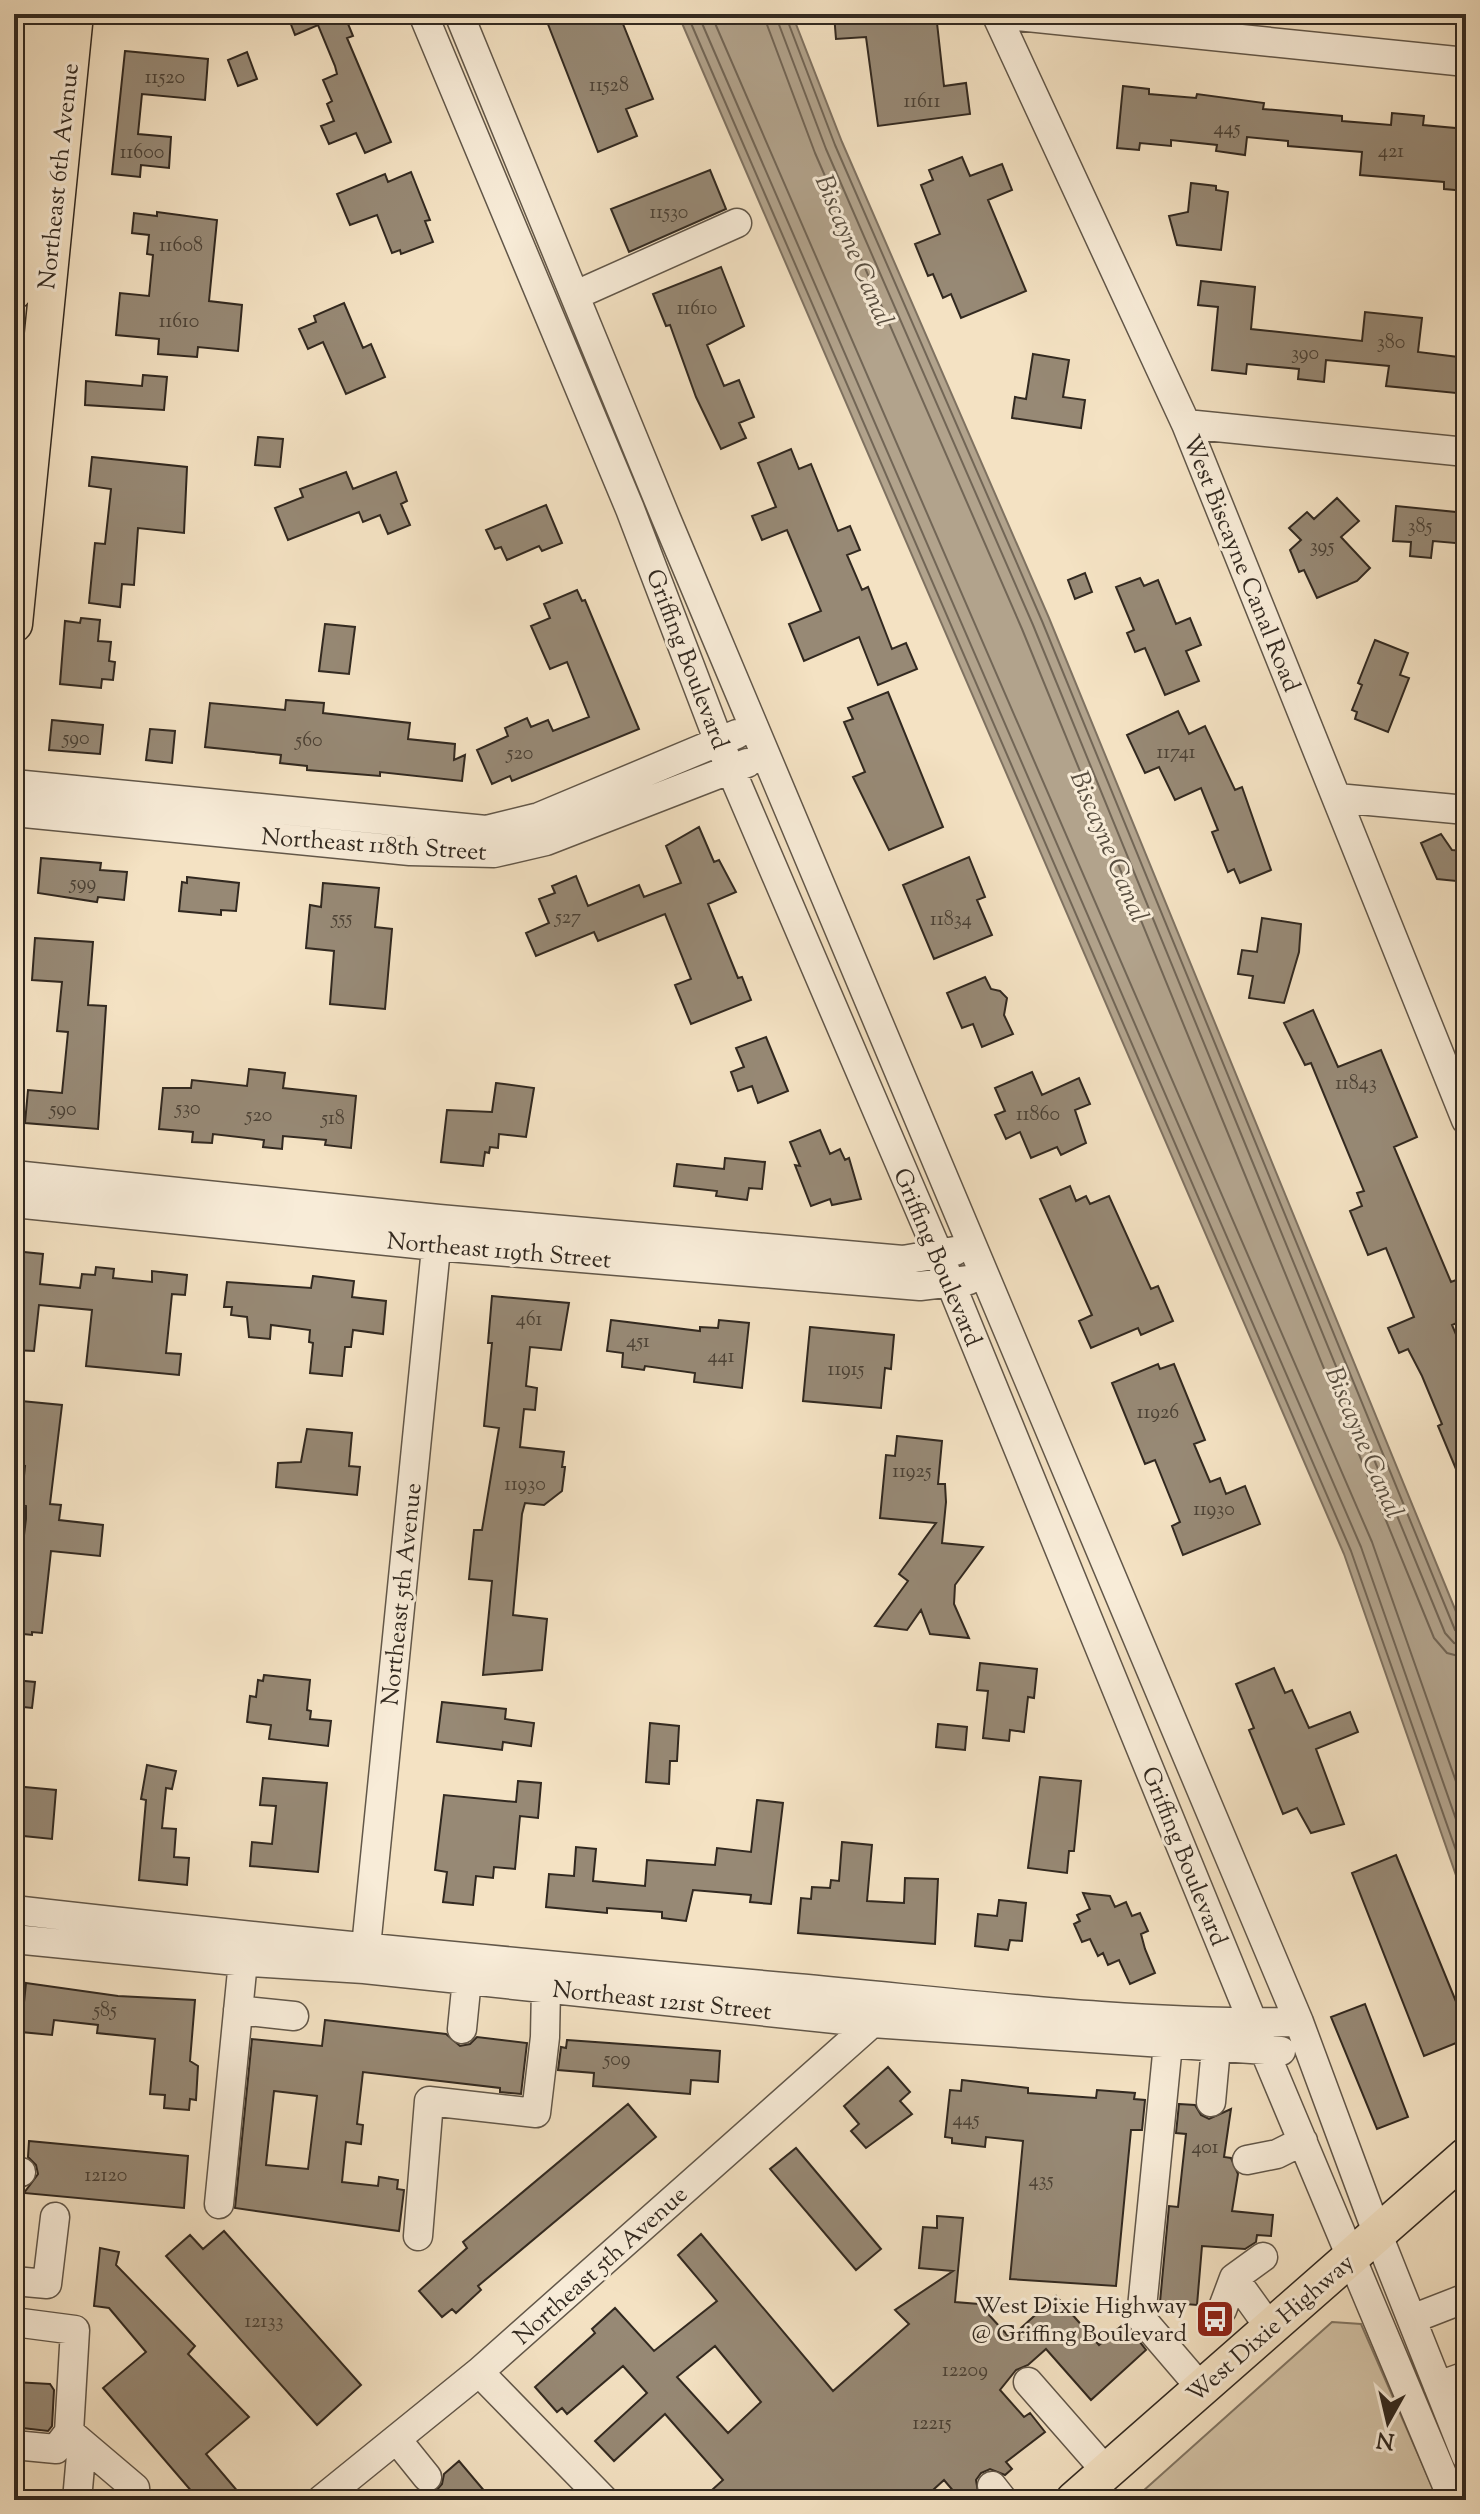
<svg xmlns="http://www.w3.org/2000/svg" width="1480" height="2514" font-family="'Sorts Mill Goudy',serif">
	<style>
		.green { fill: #d3c3a7; stroke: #827664; stroke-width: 2 }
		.water { fill: #b2a38c; stroke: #7f7261; stroke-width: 2 }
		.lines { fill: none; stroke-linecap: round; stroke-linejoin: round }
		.shore { stroke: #726656; stroke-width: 2 }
		.building { fill: #978975; stroke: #322920; stroke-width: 2; fill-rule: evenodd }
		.minor-casing { stroke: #625749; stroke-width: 31 }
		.major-casing { stroke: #322920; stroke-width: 39 }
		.minor { stroke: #f8ecd8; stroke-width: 28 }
		.major { stroke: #f4e2c3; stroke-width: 36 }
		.labels { text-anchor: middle; stroke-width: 6; stroke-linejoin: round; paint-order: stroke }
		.number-label { font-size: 20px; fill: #4b4135 }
		.street-label { font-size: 24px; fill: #322920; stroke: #f8ecd8 }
		.poi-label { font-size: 24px; fill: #322920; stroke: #f8ecd8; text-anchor: end }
		.water-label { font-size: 26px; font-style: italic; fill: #584e40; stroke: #f8ecd8 }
	</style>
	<rect width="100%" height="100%" fill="#f4e2c3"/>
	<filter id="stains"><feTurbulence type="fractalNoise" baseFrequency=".0025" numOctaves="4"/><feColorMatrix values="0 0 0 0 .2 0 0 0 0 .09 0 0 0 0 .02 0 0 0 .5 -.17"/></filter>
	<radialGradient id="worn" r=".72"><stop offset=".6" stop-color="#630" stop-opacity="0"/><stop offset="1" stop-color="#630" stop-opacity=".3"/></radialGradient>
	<path class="green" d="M1332,2322L1361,2324L1438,2500H1133Z"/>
	<path class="water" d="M678,14H792L842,142L1049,618L1466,1636V1904L1344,1554Z"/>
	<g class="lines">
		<path class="shore" d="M687,14L1351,1551L1466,1879
			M698,14L1361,1547L1466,1848
			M711,14L1372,1542L1466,1810
			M763,14L815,153L1022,629L1434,1638L1447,1653L1466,1658
			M775,14L826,149L1033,625L1445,1633L1454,1643L1466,1646
			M785,14L835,145L1042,621L1455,1630L1466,1636"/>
	</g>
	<path class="building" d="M287,14H344L353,36L347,38L391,142L365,153L356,133L329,144L321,126L334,121L327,104L332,101L323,80L337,74L335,66L318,25L295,35Z
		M544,14H619L653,99L626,109L637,136L598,152Z
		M834,14H936L944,86L966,83L970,114L878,126L866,37L836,39Z
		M125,51L208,59L205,100L142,94L138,134L171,137L169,168L141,165L140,177L112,174Z
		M247,52L257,79L238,86L228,60Z
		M1123,86L1149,89V94L1196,98L1197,94L1264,103L1263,109L1342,116V121L1391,125L1392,113L1424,116L1423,125L1466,129V191L1444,189V182L1360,175L1362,152L1288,146V141L1247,137L1245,155L1216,151L1217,145L1171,140V146L1140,143L1139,150L1117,148Z
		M962,157L970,176L1002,164L1012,190L988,200L1026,291L961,318L951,294L943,298L933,274L928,276L915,244L940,234L921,185L933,180L929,170Z
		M710,170L726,209L629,252L611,209Z
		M411,172L430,220L425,221L433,242L401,254L400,250L392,253L377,215L350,225L337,194L385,174L388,182Z
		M1191,183L1216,186V190L1228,192L1221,250L1177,245L1169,216L1188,212Z
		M157,212L217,220L209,301L242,305L238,351L198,347L197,357L158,354L159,339L116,335L120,293L149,296L153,255L147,254L149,235L132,233L134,213L157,216Z
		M721,267L744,326L707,345L724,386L739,380L754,417L739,423L746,438L721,449L696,397L670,325L666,326L653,294Z
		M1201,281L1255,287L1251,329L1362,341L1365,312L1422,318L1418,352L1466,358V394L1386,386L1389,366L1326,360L1324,382L1298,379L1299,369L1247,364L1246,374L1212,370L1218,307L1198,305Z
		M344,303L363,348L371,344L385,377L346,394L323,342L308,349L299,329L316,322L314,316Z
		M1033,354L1069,360L1063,397L1085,400L1081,428L1012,418L1015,397L1026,399Z
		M143,375L167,377L164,410L85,405L86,381L142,386Z
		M258,437L283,439L280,467L255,465Z
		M791,449L799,469L811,464L838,531L850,526L860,550L847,555L862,590L868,587L892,649L906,643L917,669L878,685L859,637L804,661L789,624L821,611L787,530L762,540L752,516L776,507L758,463Z
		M92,457L187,467L184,533L138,528L134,585L122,584L120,607L89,603L95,543L105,544L111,489L89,486Z
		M346,472L353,489L396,472L407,501L401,504L410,525L388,534L380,515L363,522L359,512L288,540L275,508L303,497L300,489Z
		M1337,498L1359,521L1341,537L1370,568L1357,581L1317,598L1304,570L1299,572L1290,550L1301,540L1289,528L1307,512L1314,519Z
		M546,505L562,543L542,551L539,546L507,560L501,547L495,549L486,530Z
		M1396,506L1466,513V544L1433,541L1431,558L1410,556L1411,542L1393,541Z
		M1085,573L1092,592L1075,599L1068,580Z
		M1140,578L1144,586L1158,580L1176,624L1190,618L1201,645L1186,651L1199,681L1165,695L1145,648L1135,652L1127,633L1134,630L1116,587Z
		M577,590L582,601L585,600L639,729L512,781L510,776L492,784L477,750L508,736L505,728L527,718L531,727L548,720L553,731L589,717L567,662L550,669L531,626L550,618L544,604Z
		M81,618L100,620L98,641L111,642L109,661L115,662L113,680L102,679L101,688L60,684L65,621L80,623Z
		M325,624L355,627L349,674L319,671Z
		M1375,640L1408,653L1400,675L1409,678L1388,732L1355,719L1357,712L1352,710L1362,685L1358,683Z
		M888,692L943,827L889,850L853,777L865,772L844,722L853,719L848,708Z
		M286,700L324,703L323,713L410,723L408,739L455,744L454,760L465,755L462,781L380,772V776L307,770V766L280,763L281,755L205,747L210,703L285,710Z
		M1178,711L1189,734L1205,726L1235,790L1242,787L1271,870L1240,883L1234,869L1228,872L1212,832L1218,830L1201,788L1175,800L1159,767L1145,773L1127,735Z
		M52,720L103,725L100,754L49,750Z
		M150,729L175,731L172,763L146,760Z
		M699,827L714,862L719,860L736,892L708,904L738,978L742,977L751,1000L691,1024L675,985L691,979L665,914L598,941L594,932L536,956L526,933L549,923L539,899L555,893L552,886L576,876L588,906L639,885L644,897L681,883L666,846Z
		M1441,834L1452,850L1466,851V882L1437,879L1421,843Z
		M969,857L985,897L977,900L992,935L934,959L903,885Z
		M41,858L101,863L100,870L127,872L124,900L98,897L97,902L38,893Z
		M187,877L239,883L236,911L221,910V915L179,911L182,882L187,883Z
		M323,883L379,888L375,927L392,929L385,1009L330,1004L334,951L306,948L310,905L321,907Z
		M1262,918L1301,924L1299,952L1284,1003L1249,998L1253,976L1238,974L1242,950L1257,952Z
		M35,938L93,942L88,1005L106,1006L98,1129L25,1123L28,1090L62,1093L68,1032L57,1031L62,982L32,980Z
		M985,977L991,989L1000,991L1007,998L1004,1015L1013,1034L982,1047L973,1024L962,1028L947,993Z
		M1313,1010L1338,1067L1381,1050L1417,1137L1394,1147L1451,1282L1456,1280L1465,1300L1460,1302L1466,1319L1452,1325L1466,1358V1493L1438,1426L1442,1424L1422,1376L1408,1349L1399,1353L1388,1328L1414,1317L1386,1248L1368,1255L1350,1211L1362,1206L1357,1193L1364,1191L1311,1063L1305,1065L1284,1023Z
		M766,1037L788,1091L758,1103L752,1086L738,1091L731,1072L744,1067L736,1048Z
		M249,1069L285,1073L283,1088L356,1096L351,1148L325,1145L326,1140L283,1136L282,1149L263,1147L264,1140L213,1134L212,1143L192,1142L193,1132L159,1129L163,1088H191L192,1080L247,1086Z
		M1032,1072L1042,1095L1079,1078L1090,1104L1075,1110L1086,1143L1061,1155L1057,1147L1031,1158L1020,1132L1006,1139L995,1115L1005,1111L995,1088Z
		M496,1083L534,1088L526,1137L499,1134L498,1148L490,1147L489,1153L485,1152L483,1166L441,1162L447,1110L492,1112Z
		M820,1130L830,1154L840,1149L845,1160L849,1158L861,1199L832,1205L830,1199L811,1206L795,1165L800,1166L790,1142Z
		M725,1158L765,1162L762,1189L749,1188L747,1200L716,1196L717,1191L674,1186L677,1164L724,1169Z
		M1070,1186L1076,1201L1086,1196L1090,1204L1109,1196L1151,1289L1158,1286L1173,1321L1141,1335L1138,1328L1091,1348L1079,1321L1092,1315L1040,1199Z
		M14,1251L43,1254L40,1284L80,1288L82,1274L95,1275L96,1267L114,1269L113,1278L152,1282V1271L187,1275L185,1295L172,1294L166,1353L181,1354L179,1375L86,1366L92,1310L39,1305L34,1351L14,1350Z
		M313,1276L354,1281L352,1297L386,1301L383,1334L353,1330L351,1347H345L342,1376L310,1373L313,1343L309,1342L310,1330L271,1325L270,1339L249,1337L247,1317L231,1315L232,1307H224L227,1282L311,1288Z
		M492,1296L569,1303L561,1350L530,1347L526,1386L537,1388L535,1410L524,1409L520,1447L564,1452L562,1467H565L562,1491L544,1505L525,1503L522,1514L513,1615L547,1619L542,1670L483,1675L492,1581L469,1579L474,1530H482L499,1428L484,1426L492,1343H488Z
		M611,1320L700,1331V1327L718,1328L719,1320L749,1323L742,1388L694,1382L695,1373L645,1366L644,1370L622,1367L623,1353L607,1351Z
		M810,1327L894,1335L891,1369L885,1368L881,1408L803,1401Z
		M1158,1364L1160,1369L1174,1364L1205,1440L1194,1444L1210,1482L1220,1478L1226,1494L1245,1486L1260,1524L1183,1555L1172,1526L1180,1522L1155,1460L1145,1464L1112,1383Z
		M21,1401L62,1405L50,1504L61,1505L59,1520L103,1525L100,1556L51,1551L42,1633L32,1632V1635L14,1633V1566L20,1567L26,1519V1506L21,1505L25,1466L14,1465V1437L18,1438Z
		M307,1429L352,1433L349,1466L360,1467L357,1495L276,1487L278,1463L301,1462Z
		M897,1436L942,1441L938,1484H945L946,1502L942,1543L983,1547L955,1585L954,1604L969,1638L930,1634L921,1610L907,1630L875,1626L908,1581L899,1574L936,1523L880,1518L886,1455L895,1456Z
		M980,1663L1037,1669L1034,1698L1028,1697L1024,1732L1010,1730L1009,1741L983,1738L988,1691L977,1690Z
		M1274,1668L1285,1693L1292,1690L1309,1728L1350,1712L1358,1732L1316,1749L1344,1824L1311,1833L1297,1808L1283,1814L1249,1730L1254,1728L1236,1684Z
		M264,1675L310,1680L307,1710L311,1711L310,1719L331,1721L328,1746L269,1739L271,1725L247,1722L250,1696L256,1697L258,1680L263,1681Z
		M14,1680L35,1682L32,1708L14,1706Z
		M442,1702L506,1709L505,1719L534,1723L531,1746L503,1742L502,1750L437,1742Z
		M650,1723L679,1726L677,1761H670L669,1784L646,1782Z
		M938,1724L967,1727L965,1750L936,1747Z
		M147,1765L176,1771L172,1789L166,1788L162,1828L176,1829L174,1857L189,1858L187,1885L139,1880L146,1800L141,1799Z
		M1040,1777L1081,1781L1074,1851H1069L1067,1873L1028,1868Z
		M263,1778L327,1783L318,1872L250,1866L252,1842L272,1844L276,1806L260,1805Z
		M518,1781L541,1783L538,1818L520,1816L515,1869L494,1867L493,1878L476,1876L473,1905L443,1902L447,1872L435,1870L444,1795L516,1802Z
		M14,1786L56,1790L52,1839L14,1835Z
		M757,1800L783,1803L771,1904L750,1902L751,1895L693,1890L686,1921L662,1918V1912L607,1908V1913L546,1907L549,1874L574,1876L576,1847L596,1849L593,1881L645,1886L647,1860L715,1865L717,1848L751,1852Z
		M842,1842L872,1845L867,1901L904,1903L905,1878L938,1879L935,1944L798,1933L801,1898L811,1899L812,1887L830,1888L831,1880L839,1881Z
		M1396,1855L1466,2026V2039L1424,2056L1352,1873Z
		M1083,1893L1110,1896L1115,1907L1126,1902L1132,1916L1140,1913L1148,1931L1141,1934L1145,1949L1155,1973L1130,1984L1119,1960L1108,1965L1103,1953L1098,1956L1090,1939L1082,1942L1074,1924L1080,1921L1077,1915L1090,1909Z
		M999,1900L1026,1903L1022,1941L1010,1940L1008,1950L975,1946L978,1914L997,1916Z
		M26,1983L118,1996L195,2000L190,2061L198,2066L196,2100L190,2099L189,2110L164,2108L165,2095L150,2094L155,2039L97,2033L98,2025L54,2020L52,2035L21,2032Z
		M1365,2004L1408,2117L1377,2129L1331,2017Z
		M325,2020L446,2034L460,2046L470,2044L477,2037L527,2043L521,2094L500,2092V2088L363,2072L357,2124L363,2125L361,2144L346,2142L342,2182L378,2186L379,2177L398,2180L397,2189L404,2190L399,2231L235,2208L252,2039L322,2046ZM274,2091L317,2096L308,2169L266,2165Z
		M567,2040L720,2051L718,2082L691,2080L690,2094L593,2086L594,2073L558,2070L561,2047L566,2048Z
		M888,2067L910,2092L900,2101L912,2114L866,2148L851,2131L859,2124L844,2106Z
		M962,2080L1028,2088V2093L1096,2098L1097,2090L1135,2093L1134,2099L1145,2100L1142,2130H1131L1116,2286L1010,2279L1023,2141L986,2137L985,2147L952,2143V2138L945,2137L950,2090L961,2091Z
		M628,2104L656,2137L478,2286L481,2290L456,2313L452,2309L442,2317L419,2291L467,2248L463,2242Z
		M1179,2104L1195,2105L1201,2115L1209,2119L1231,2109L1224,2157L1231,2158L1238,2174L1232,2211L1273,2215L1271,2236L1257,2235L1256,2242L1245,2249L1202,2246L1197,2305L1160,2302L1169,2206L1178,2207L1186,2134L1176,2133Z
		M29,2141L188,2156L184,2208L24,2193L38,2174L36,2165L28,2157Z
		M796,2148L881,2249L856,2270L770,2169Z
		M937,2216L963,2218L955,2302L979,2304L1010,2338L1056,2296L1099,2345L1125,2323L1146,2350L1091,2400L1046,2349L1028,2365L1016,2370L1000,2390L1024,2417L1030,2413L1045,2432L1006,2462L1012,2469L1005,2475L990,2469L981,2473L976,2480L979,2498L976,2500H961L944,2480L922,2500H701L723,2480L665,2414L614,2461L595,2441L647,2393L623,2366L567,2414L562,2408L557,2412L535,2387L595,2333L592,2329L615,2308L654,2351L717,2301L678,2255L701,2234L833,2391L909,2324L895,2310L953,2271L919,2268L923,2227L937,2228ZM715,2346L761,2402L728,2433L677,2377Z
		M224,2231L361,2385L317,2425L166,2256L190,2235L203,2249Z
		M100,2248L119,2252L116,2265L195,2346L188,2354L249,2417L206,2454L245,2500H199L103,2388L146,2352L109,2308L94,2306Z
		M14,2382L50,2384L54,2390L52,2426L48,2431L14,2427Z
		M459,2461L492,2500H441L435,2492L442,2484L444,2474Z"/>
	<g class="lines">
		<g class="minor-casing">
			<path id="minor" d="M423,14L630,509L719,742L939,1255L1265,2052L1453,2500
				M459,14L666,518L1299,2022L1378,2235L1466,2456
				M996,14L1186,424L1466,1120
				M996,14L1466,62
				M576,295L737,223
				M1186,424L1466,452
				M14,784L486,830L539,817L737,734
				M1337,798L1466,810
				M14,812L410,851L494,853L546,841L747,763
				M14,1175L439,1219L903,1260L955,1251
				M14,1203L436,1246L920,1286L969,1280
				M14,1910C274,1940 534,1964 795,1988C962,2003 1131,2025 1299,2022
				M14,1939L236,1961L364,1969L872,2023L1281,2051
				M364,1967L438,1228
				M238,2010L294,2016
				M462,2029L467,1979
				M1168,2044L1141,2318L1201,2388
				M1211,2102L1216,2048
				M1247,2160L1277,2154L1303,2141
				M14,2171L21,2172
				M219,2204L243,1961
				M418,2236L429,2101L536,2113L545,2037L546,1988
				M1234,2278L1270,2328
				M14,2281L47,2284L55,2217
				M1222,2310L1234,2278L1263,2257
				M1412,2319L1466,2298
				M14,2322L75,2330L69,2432L135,2488L136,2500
				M479,2372L604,2500
				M1028,2382L1106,2471
				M1438,2386L1466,2376
				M398,2441L427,2477
				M14,2445L56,2449L69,2432
				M992,2486L1003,2500
				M77,2500L82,2444
				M321,2500L479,2372L872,2023"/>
		</g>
		<g class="major-casing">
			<path id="major" d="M14,291L41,14
				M14,624L75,14
				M1074,2500L1466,2156"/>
		</g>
		<use href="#minor" class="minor"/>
		<use href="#major" class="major"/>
	</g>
	<defs>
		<g id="bus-square" transform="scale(2)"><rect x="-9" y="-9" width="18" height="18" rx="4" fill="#8f2418" stroke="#f8ecd8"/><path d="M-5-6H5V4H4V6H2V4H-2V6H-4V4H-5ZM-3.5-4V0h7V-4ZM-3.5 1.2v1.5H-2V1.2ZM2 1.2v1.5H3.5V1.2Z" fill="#fff"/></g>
	</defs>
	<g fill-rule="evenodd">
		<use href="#bus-square" x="1215" y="2319"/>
	</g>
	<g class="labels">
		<g class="number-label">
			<text x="165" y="83">11520</text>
			<text x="609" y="91">11528</text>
			<text x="922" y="107">11611</text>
			<text x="1227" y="134">445</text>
			<text x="1391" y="157">421</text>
			<text x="142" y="158">11600</text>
			<text x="669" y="218">11530</text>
			<text x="181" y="251">11608</text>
			<text x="697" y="314">11610</text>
			<text x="179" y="327">11610</text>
			<text x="1391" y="348">380</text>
			<text x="1305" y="359">390</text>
			<text x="1420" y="532">385</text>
			<text x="1322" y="552">395</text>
			<text x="76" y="744">590</text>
			<text x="309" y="746">560</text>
			<text x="1176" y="758">11741</text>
			<text x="520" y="759">520</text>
			<text x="83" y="889">599</text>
			<text x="568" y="923">527</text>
			<text x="342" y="924">555</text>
			<text x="951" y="925">11834</text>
			<text x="1356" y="1089">11843</text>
			<text x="188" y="1114">530</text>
			<text x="63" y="1115">590</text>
			<text x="1038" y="1120">11860</text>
			<text x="259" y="1121">520</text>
			<text x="333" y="1124">518</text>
			<text x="529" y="1325">461</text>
			<text x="638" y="1347">451</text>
			<text x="721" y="1362">441</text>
			<text x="846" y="1375">11915</text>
			<text x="1158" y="1418">11926</text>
			<text x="912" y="1477">11925</text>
			<text x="525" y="1490">11930</text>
			<text x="1214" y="1515">11930</text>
			<text x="105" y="2016">585</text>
			<text x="617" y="2065">509</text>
			<text x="966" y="2125">445</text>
			<text x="1205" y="2153">401</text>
			<text x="106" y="2181">12120</text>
			<text x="1041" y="2186">435</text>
			<text x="264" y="2327">12133</text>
			<text x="965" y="2376">12209</text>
			<text x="932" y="2429">12215</text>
		</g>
		<g class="street-label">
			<text transform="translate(58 176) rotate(-84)" y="8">Northeast 6th Avenue</text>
			<text transform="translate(1242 563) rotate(68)" y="8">West Biscayne Canal Road</text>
			<text transform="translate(688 659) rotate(69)" y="8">Griffing Boulevard</text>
			<text transform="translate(374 844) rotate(4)" y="8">Northeast 118th Street</text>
			<text transform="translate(499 1250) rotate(5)" y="8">Northeast 119th Street</text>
			<text transform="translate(938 1257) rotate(67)" y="8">Griffing Boulevard</text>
			<text transform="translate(401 1594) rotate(-84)" y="8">Northeast 5th Avenue</text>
			<text transform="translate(1185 1856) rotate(68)" y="8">Griffing Boulevard</text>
			<text transform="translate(662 2000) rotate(6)" y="8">Northeast 121st Street</text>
			<text transform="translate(600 2265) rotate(-42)" y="8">Northeast 5th Avenue</text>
			<text transform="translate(1270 2328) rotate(-41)" y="8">West Dixie Highway</text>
		</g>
		<g class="poi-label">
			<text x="1187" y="2313">West Dixie Highway<tspan x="1187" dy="28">@ Griffing Boulevard</tspan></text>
		</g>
		<g class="water-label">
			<text transform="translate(855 250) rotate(67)" y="9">Biscayne Canal</text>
			<text transform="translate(1110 846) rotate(67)" y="9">Biscayne Canal</text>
			<text transform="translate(1365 1442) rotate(67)" y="9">Biscayne Canal</text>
		</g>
	</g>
	<rect width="1480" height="2514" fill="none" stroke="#f4e2c3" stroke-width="48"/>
	<rect x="16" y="16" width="1448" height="2482" fill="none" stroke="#322920" stroke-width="4"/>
	<rect x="24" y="24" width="1432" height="2466" fill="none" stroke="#322920" stroke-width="2"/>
	<g transform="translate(1388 2422) rotate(188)" stroke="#f8ecd8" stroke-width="6" paint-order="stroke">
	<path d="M0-6L14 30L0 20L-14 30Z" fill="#322920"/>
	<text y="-12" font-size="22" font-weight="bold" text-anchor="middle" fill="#322920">N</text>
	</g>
	<rect width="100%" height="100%" filter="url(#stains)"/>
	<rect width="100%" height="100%" fill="url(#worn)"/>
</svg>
